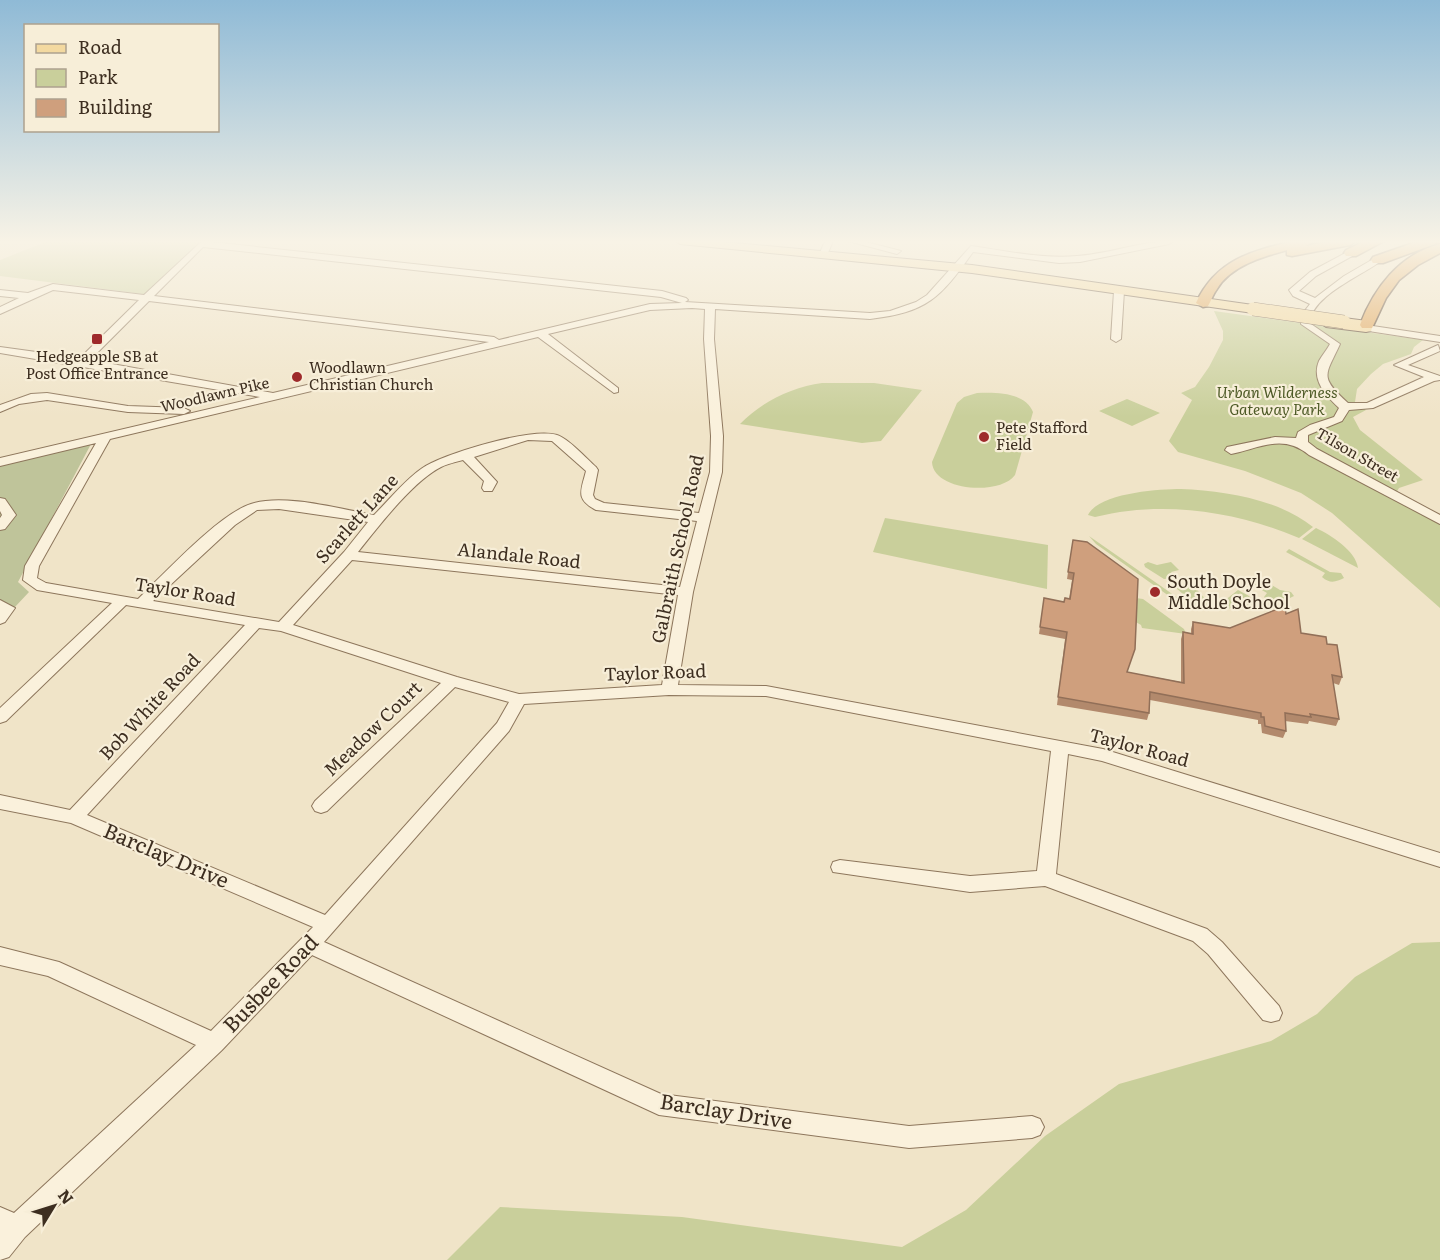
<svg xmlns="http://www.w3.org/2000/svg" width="1440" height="1260" font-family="Literata,serif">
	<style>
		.green { fill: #c9cf9b }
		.cemetery { fill: #bfc49a }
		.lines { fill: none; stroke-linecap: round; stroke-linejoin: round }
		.minor-casing { stroke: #8d765c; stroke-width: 2 }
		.major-casing { stroke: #5b4430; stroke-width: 2 }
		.highway-casing { stroke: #5b4430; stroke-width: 3 }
		.minor { fill: #faf1dc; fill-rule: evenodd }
		.major { fill: #f3d9a0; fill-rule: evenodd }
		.highway { fill: #e0a458; fill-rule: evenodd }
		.major-bridge-casing { stroke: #5b4430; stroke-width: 14; stroke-linecap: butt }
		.major-bridge { stroke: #f3d9a0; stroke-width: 13 }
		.wall { fill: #b2896c }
		.building { fill: #cf9f7d; stroke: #916f58; stroke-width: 1.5 }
		.poi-dot { fill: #9e2a2b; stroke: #f7eed8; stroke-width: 2 }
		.labels { text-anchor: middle; stroke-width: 4.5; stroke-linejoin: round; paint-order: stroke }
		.far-poi-label { font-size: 15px; fill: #3d2e20; stroke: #f7eed8; text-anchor: start }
		.far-park-label { font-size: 15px; font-style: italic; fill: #4d5a26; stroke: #f7eed8 }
		.far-street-label { font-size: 15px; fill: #3d2e20; stroke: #f7eed8 }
		.street-label { font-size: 18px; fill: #3d2e20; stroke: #f7eed8 }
		.poi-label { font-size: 18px; fill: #3d2e20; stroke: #f7eed8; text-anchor: start }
		.near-street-label { font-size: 21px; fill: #3d2e20; stroke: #f7eed8 }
	</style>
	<rect width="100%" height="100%" fill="#f0e4c8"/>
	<path class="green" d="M48,241H208L201,244L151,295L0,276V260Z
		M1214,311L1423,340L1414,347L1411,354L1383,364L1371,374L1357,389L1355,402L1366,410L1353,417L1360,430L1423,480L1399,488L1396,493L1440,518V608L1332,513L1301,493L1245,471L1178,452L1169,441L1192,400L1181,393L1195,387L1209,367L1223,340V331Z
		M822,383H874L922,390L881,441L862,443L740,424C761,402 792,387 822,383Z
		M977,393C995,392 1025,392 1033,412L1015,475C1000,496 933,491 932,462L957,403L964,397Z
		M1127,399L1160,413L1132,426L1099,411Z
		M1181,489C1225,491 1278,499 1313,527L1299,538C1236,511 1162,500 1095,517L1088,515C1099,493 1158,489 1181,489Z
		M885,518L1048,545L1047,589L873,552Z
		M1316,528C1331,535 1356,551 1358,568L1302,539Z
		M1089,536L1178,598L1184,603L1176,601L1096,544Z
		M1289,549L1330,572L1341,573L1344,578C1336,582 1330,584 1322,577L1325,573L1286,552Z
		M1148,562L1157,565L1171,562L1179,570L1171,572L1174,576L1172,578L1164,579L1145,567L1144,564Z
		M1257,576L1280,590L1291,592L1294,596C1285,601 1271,606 1264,597L1267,593L1248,582Z
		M1190,582L1209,603L1210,609L1197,606L1176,588Z
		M1238,590L1249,596L1255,604L1220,610L1219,605Z
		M1136,598L1143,599L1184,629L1186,634L1142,628L1141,625L1134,621Z
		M1440,942V1260H447L500,1207L682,1217L902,1247L966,1210L1045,1136L1119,1084L1271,1041L1317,1014L1355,977L1412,943Z"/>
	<path class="cemetery" d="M91,444L18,582L29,592L0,623V465Z"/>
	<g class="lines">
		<g class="minor-casing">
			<path id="minor" d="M202,241L662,291L686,298L688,300L685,302L870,313L890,311L916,302L927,295L971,246C1006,251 1042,259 1077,256C1110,254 1140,241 1173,241L1169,244L1080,262L1059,263L973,252C940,298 928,312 870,319L715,309L714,339L723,436L722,472L693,592L678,685L766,686L1103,749L1440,853V867L1102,761L1068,754L1056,874L1207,929L1222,942L1279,1006L1282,1013L1279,1020L1271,1022L1263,1020L1208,954L1193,941L1045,886L970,892L833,872L831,867L833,862L840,860L970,876L1037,871L1051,751L766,696L669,695L524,704L509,731L324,942L661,1094L909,1126L1032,1116L1040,1119L1044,1127L1040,1135L1032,1138L909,1148L659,1115L312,955L222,1050L25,1237L9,1257L0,1260V1207L14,1213L196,1045L48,976L0,965V947L59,962L211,1031L313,927L71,823L0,809V795L70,810L245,625L126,605L6,721L0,723V708L112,603L37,590L23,580L25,566L96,443L0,466V458L260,397L0,353V347L80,358L139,300L53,290L0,314V307L19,298L0,296V290L28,293L53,284L144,295ZM203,247L661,297L682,303L650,304L499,340L494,337L154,296ZM149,301L489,342L273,393L90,360ZM692,308L705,309L704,339L711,436L710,472L699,513L604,503L595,499L593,495L598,470L596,467C587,459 568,438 557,435C532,427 441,454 421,469C404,481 389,500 374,515C339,509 284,493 251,504C219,514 164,574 138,599L46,583L37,578L39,566L110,439L538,337L614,393L618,392V388L548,334L650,310ZM528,440L552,441L586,471C581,491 575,499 596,510L697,521L680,587L358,552C378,527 413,481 441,467C447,464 456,462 463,460L484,481L482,488L484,491H492L497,482L474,457ZM279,509L368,522L344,552L279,622L153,601L235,525L257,510ZM352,560L678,595L662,685L519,694L457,677L293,625ZM259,628L281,631L441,683L315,801L312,806L315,811L321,813L327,811L455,687L509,702L497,723L325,915L87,815Z
				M825,241H833L827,255L823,258L819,255Z
				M848,241H862L901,251L897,254Z
				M1351,250L1355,253L1354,255L1316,276L1299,291L1315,298L1344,276L1375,258L1382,260C1366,274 1307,297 1311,324L1340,344C1326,375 1318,376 1348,403H1367L1424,377L1394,365L1438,345L1440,351L1408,365L1440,376V380L1434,381L1373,408L1349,410L1342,421L1308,435V442L1317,449L1440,515V524L1309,455C1283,433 1260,448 1231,454L1225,450L1227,447L1275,437L1296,438L1298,432L1310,425L1334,417L1339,408C1326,396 1311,380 1319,361C1322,355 1327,350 1330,344L1301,324L1303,313L1310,304L1293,296L1289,290L1310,272Z
				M1119,288L1124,291L1121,339L1116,342L1111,339L1114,291Z
				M1366,325L1440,336V342L1362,330V326Z
				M47,393L128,406L184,408L190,411L184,414L128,412L47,400L19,404L0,412V405L31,394Z
				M0,498L5,499L16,515L5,529L0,530V518L2,515L0,511Z
				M0,600L15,608L5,622L0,624Z"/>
		</g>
		<g class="major-casing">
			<path id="major" d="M675,241H712L972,265L1253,305L1259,309L1253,313L972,273L680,244Z
				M1344,318L1367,321L1373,325L1371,331L1366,332L1326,327L1320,323C1325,317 1337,320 1344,318Z"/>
		</g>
		<g class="highway-casing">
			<path id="highway" d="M1294,241H1314L1306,246L1331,241H1356L1350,245L1292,256L1287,255V250C1262,257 1231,266 1217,289C1213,294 1211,301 1208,306L1203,307L1196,303C1216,260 1251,251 1294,241Z
				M1365,241H1384L1356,256H1346L1344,253L1346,250Z
				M1419,241H1436L1435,244L1383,263H1373L1371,260L1373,257Z
				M1440,244V253L1418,265L1399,280L1386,298L1372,328H1362L1360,325C1374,288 1400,254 1440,244Z"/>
		</g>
		<use href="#minor" class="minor"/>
		<use href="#major" class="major"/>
		<use href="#highway" class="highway"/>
		<g class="major-bridge-casing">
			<path id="major-bridge" d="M1253,309L1344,322"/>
		</g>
		<use href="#major-bridge" class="major-bridge"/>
	</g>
	<path class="wall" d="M1073,540L1127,672L1181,682V639L1183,632L1191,634V629L1193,622L1230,628L1286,614L1301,633L1327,644L1342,677L1339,685L1333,683L1339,719L1336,726L1309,721L1308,724L1285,721L1286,731L1283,738L1262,733L1261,724H1258V720L1150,700L1149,713L1147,720L1057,705L1065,639L1039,634L1044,598L1064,602L1065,598L1069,599L1072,580L1067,579Z"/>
	<path class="building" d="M1073,540L1087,542L1138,579L1135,649L1127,672L1184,683L1183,632L1193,634V622L1230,628L1285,606L1286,614L1298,609L1301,633L1326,637L1327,644L1337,645L1342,677L1332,675L1339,719L1310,714L1311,717L1285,713L1286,731L1265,726L1264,717H1261V713L1150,692L1149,713L1058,697L1067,632L1040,627L1044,598L1064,602L1065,598L1070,599L1074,573L1068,572Z"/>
	<linearGradient id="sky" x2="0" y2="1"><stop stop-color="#8fbad6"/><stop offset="0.58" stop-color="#f8f3e6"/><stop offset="1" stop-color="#f8f3e6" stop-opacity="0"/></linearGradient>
	<rect width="1440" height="417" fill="url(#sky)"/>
	<g class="poi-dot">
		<rect x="91" y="333" width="12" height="12" rx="3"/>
		<circle cx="297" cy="377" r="6"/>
		<circle cx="984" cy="437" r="6"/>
		<circle cx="1155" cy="592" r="6"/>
	</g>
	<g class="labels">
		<g class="far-poi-label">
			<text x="97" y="362" text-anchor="middle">Hedgeapple SB at<tspan x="97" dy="17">Post Office Entrance</tspan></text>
			<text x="309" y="373">Woodlawn<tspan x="309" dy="17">Christian Church</tspan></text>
			<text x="996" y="433">Pete Stafford<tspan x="996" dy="17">Field</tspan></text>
		</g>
		<g class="far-park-label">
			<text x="1277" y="398">Urban Wilderness<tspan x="1277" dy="17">Gateway Park</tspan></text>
		</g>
		<g class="far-street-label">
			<text transform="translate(215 395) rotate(-13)" y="5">Woodlawn Pike</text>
			<text transform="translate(1357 455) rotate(30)" y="5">Tilson Street</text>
		</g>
		<g class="street-label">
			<text transform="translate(357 519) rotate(-48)" y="6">Scarlett Lane</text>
			<text transform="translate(678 549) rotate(-78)" y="6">Galbraith School Road</text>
			<text transform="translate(519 556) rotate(6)" y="6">Alandale Road</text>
			<text transform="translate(185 592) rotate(9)" y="6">Taylor Road</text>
			<text transform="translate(655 673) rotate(-2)" y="6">Taylor Road</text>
			<text transform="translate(150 707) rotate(-47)" y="6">Bob White Road</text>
			<text transform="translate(373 729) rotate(-44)" y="6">Meadow Court</text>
			<text transform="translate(1139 748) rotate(15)" y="6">Taylor Road</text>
		</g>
		<g class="poi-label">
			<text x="1167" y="588">South Doyle<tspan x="1167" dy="21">Middle School</tspan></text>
		</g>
		<g class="near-street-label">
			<text transform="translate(166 856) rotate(23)" y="7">Barclay Drive</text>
			<text transform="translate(271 984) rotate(-46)" y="7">Busbee Road</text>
			<text transform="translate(726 1112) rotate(9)" y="7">Barclay Drive</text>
		</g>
	</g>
	<rect x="24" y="24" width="195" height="108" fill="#f7eed8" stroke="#ada18e" stroke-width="1.5"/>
	<rect x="36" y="44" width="30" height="9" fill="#f3d9a0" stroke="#ada18e" stroke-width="1.5"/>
	<text x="78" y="54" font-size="18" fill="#3d2e20">Road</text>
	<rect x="36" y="69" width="30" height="18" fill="#c9cf9b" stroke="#ada18e" stroke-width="1.5"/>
	<text x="78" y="84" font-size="18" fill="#3d2e20">Park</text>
	<rect x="36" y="99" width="30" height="18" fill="#cf9f7d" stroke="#ada18e" stroke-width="1.5"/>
	<text x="78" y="114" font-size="18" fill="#3d2e20">Building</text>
	<g transform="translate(54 1206) rotate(52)" stroke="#f7eed8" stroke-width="4.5" paint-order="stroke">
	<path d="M0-4.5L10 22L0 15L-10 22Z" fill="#3d2e20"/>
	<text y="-9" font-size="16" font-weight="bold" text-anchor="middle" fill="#3d2e20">N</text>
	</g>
</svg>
